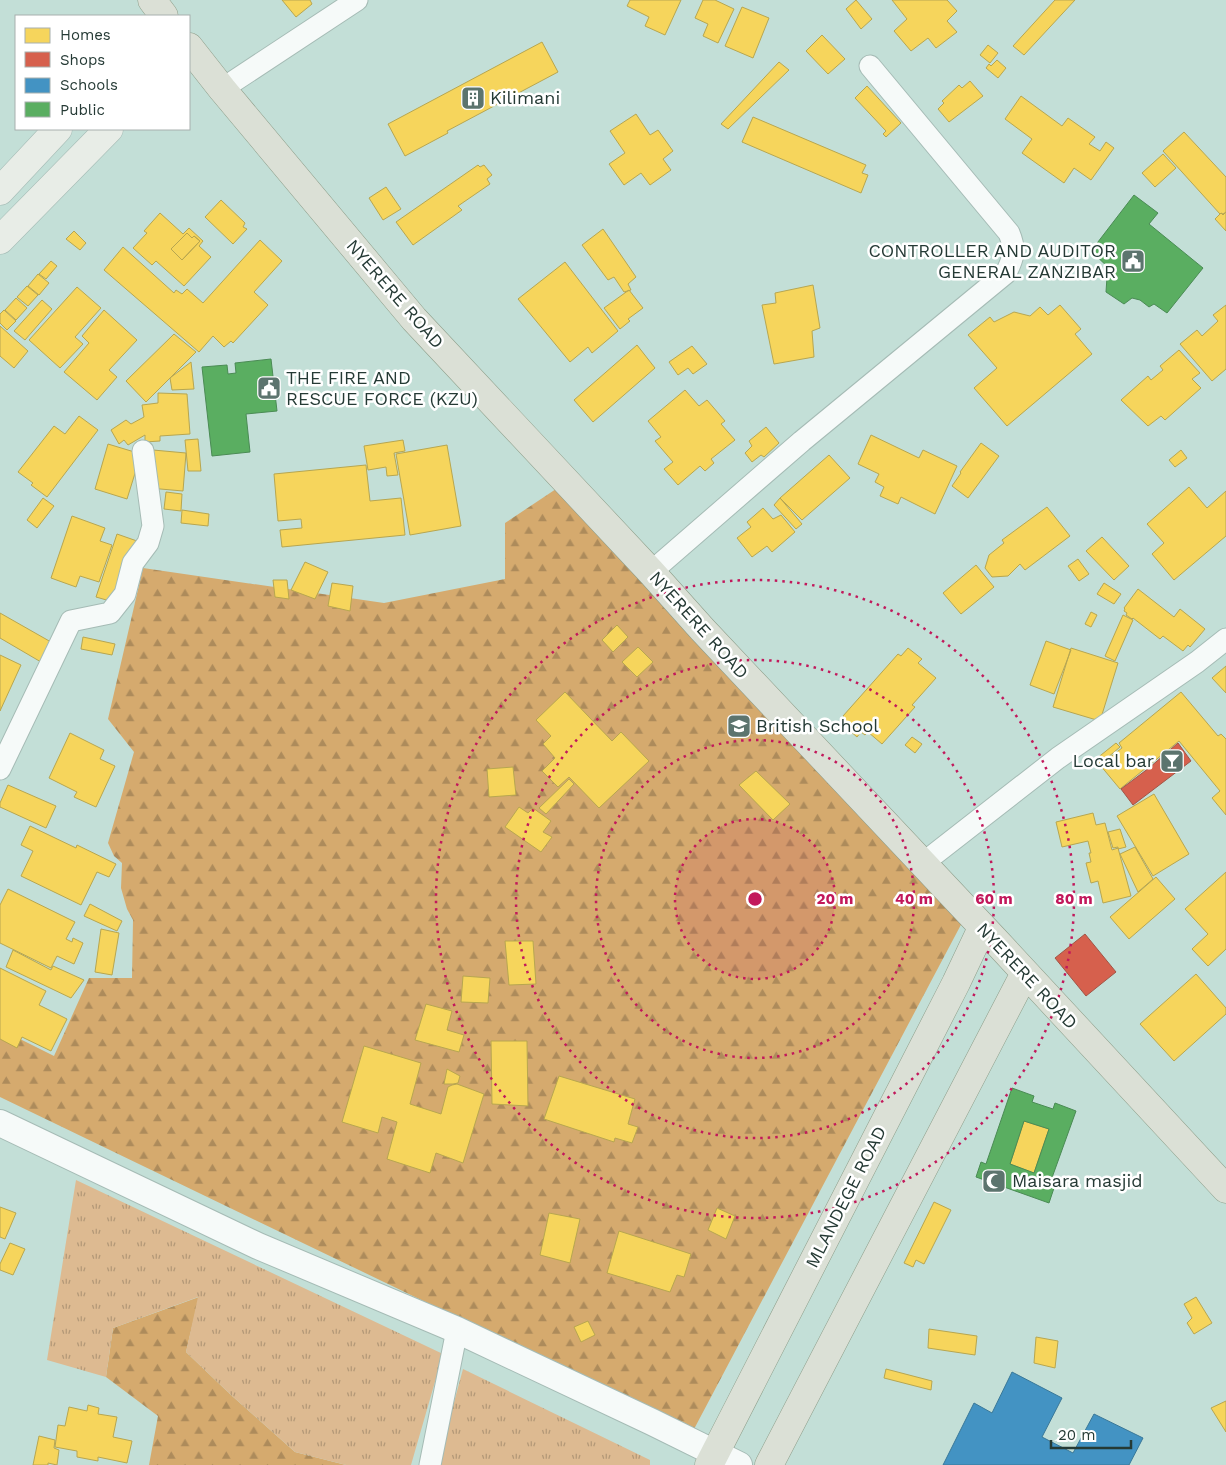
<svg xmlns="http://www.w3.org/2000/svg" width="1226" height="1465" font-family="'Work Sans',sans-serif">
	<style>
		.forest { fill: url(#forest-firs) }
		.park { fill: url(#park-tufts) }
		.homes { fill: #f6d55c; stroke: #b7a650; fill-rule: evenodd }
		.shops { fill: #d6604d; stroke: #a15546 }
		.schools { fill: #4393c3; stroke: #3a7898 }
		.public { fill: #5aae61; stroke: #4a8b54; fill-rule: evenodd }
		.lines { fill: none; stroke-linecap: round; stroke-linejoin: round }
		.minor-casing { stroke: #a5bbb5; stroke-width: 23 }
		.tertiary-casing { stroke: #a5bbb5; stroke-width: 28 }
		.secondary-casing { stroke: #a5bbb5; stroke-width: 29 }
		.primary-casing { stroke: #8d9d89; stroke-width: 29 }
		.minor { stroke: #f6faf9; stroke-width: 21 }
		.tertiary { stroke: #f6faf9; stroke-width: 26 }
		.secondary { stroke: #e8ede7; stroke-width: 28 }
		.primary { stroke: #dbe0d6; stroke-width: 28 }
		.ring { fill: none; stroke: #c2185b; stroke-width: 2.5; stroke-dasharray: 2.5 5 }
		.labels { text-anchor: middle; stroke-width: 5; stroke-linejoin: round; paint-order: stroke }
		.poi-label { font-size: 18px; fill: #253a35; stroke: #fff; text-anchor: start }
		.street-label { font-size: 18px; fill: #253a35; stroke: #fff }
		.centre { fill: #c2185b; stroke: #fff; stroke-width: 2.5 }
		.ring-label { font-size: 15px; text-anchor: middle; font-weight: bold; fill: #c2185b; stroke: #fff; stroke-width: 5; stroke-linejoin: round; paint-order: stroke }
	</style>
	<defs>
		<pattern id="forest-firs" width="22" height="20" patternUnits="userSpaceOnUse" patternTransform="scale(1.25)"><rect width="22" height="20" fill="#d5aa6e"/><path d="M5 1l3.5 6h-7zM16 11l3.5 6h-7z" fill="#ad8b5b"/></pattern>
		<pattern id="park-tufts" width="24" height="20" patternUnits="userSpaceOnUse" patternTransform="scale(1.25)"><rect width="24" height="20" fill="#ddba91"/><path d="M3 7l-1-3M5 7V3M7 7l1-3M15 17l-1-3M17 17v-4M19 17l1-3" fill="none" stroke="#b39877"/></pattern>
	</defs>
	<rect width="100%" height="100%" fill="#c3dfd7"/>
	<path class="forest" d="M562,485L964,919L693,1431L0,1097V1029L54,1056L89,978H132L133,920L127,909L121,888L122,863L114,856L108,843L134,752L108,719L143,568L384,603L505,579V523Z
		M199,1297L186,1352L231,1395L295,1452L346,1465H149L158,1416L106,1377L113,1328Z"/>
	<path class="park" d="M76,1180L443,1354L411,1465H346L295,1452L231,1395L186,1352L198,1297L113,1328L106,1377L47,1360Z
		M463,1369L650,1460V1465H437Z"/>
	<path class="homes" d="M282,0H310L312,4L296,17Z
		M630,0H681L665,35L645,26L649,17L627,6Z
		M703,0H715L734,9L718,43L703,36L708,24L695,18Z
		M856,0L872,19L861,29L846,9Z
		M892,0H947L957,11L947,21L957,32L936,48L928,38L911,51L894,31L907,19Z
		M1055,0H1075L1024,55L1013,46Z
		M742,7L769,18L753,58L725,46Z
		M822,35L845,59L828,74L806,51Z
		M542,42L558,72L447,131L448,133L405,156L388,124Z
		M988,45L998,53L990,63L980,55Z
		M997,60L1006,68L998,78L986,68L989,64L991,66Z
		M779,62L789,70L728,129L721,124Z
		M970,81L983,96L949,122L938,109L944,103L942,101L959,85L962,88Z
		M867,86L901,123L886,137L883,134L886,131L855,98Z
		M1021,96L1062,126L1068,118L1095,137L1089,144L1100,151L1106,142L1114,148L1091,180L1074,168L1064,183L1022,153L1032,139L1005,119Z
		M636,114L650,135L658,130L673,151L663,159L671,170L650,185L641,173L624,185L609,164L625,153L610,131Z
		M753,117L866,165L862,173L868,175L861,193L742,142Z
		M1184,132L1226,177V212L1223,214L1221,213L1220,214L1163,151Z
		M1163,154L1176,168L1155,187L1142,173Z
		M478,165L480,167L484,165L492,175L487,179L490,184L458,206L462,210L413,245L396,222Z
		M386,187L401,209L383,220L369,198Z
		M221,200L245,223L243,227L247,229L233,244L205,217Z
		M1226,212V231L1215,219L1221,213L1223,215Z
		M160,213L183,234L189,228L203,241L199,246L211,257L184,286L156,261L152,265L133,248L147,233L144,231ZM187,233L192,238L194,236L200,241L182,260L171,249Z
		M603,229L636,277L628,284L631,290L624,292L614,277L608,280L582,245Z
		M74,231L86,243L80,250L66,239Z
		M187,233L192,238L194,236L200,241L182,260L171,249Z
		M260,240L282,261L254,292L268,305L233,343L231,341L224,347L213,336L199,352L104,270L123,247L174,293L176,290L182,294L187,289L203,303Z
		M51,261L57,266L46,279L39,274Z
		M565,262L618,331L592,353L588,347L570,362L518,299Z
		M38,274L49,283L39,295L28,286Z
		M813,285L820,328L812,331L814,357L774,364L762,305L776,303L775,293Z
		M27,286L38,295L28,306L17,297Z
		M77,287L101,308L75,337L83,344L60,368L29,340Z
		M629,290L643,308L628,319L630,321L620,329L604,308Z
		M16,298L27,308L16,320L5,310Z
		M42,300L52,309L25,340L14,331Z
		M1060,305L1081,329L1075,334L1092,354L1007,426L974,388L997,368L968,335L990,317L994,322L1014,312L1030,316L1040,307L1048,315Z
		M1226,305V369L1212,381L1180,344L1197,330L1202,336L1218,321L1213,315Z
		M4,310L16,321L7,330L0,323V314Z
		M104,310L137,340L109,370L117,377L97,400L64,372L89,343L82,336Z
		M0,326L28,351L14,368L0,356Z
		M174,334L196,352L146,402L126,381Z
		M637,345L655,368L593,422L574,400Z
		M692,346L707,364L693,374L688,368L678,375L669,362Z
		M1179,350L1200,373L1192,379L1201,388L1165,420L1161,416L1148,426L1121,400L1148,376L1151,380L1163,370L1160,366Z
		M191,362L194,389L172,390L170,378Z
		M685,390L699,406L707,400L725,421L721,424L735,440L711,459L714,463L705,471L700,466L678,485L664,469L673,462L655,441L661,437L648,421Z
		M158,393L187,394L190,434L160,436V441L145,442V435L128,445L124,440L119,444L111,430L126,420L131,424L144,417L142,405L158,403Z
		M79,416L98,430L47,497L31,485L33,483L18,472L54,426L65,434Z
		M766,427L779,443L764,457L761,455L752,462L745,453L752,446L749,441Z
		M871,435L919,458L923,450L957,466L935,514L901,497L898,504L880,496L884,487L875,482L879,474L858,464Z
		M198,439L201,471H188L185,440Z
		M403,440L405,451L394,453L398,475L387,476L386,467L368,470L364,446Z
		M981,443L999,456L968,498L952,486L961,473L960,472Z
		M108,444L141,454L127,499L95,489Z
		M447,445L461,526L410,535L396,454Z
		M153,450L186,453L183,491L149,488Z
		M1181,450L1187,458L1175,467L1169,460Z
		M829,455L850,478L802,520L780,498Z
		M366,465L370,501L401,498L405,535L282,547L280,530L302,528L301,519L278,521L274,474Z
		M1189,487L1207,508L1226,491V536L1174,580L1152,554L1164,543L1147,524Z
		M166,492L182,494L181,511L164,509Z
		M43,498L54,506L37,528L27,520Z
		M780,498L802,524L796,529L774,505Z
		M1047,507L1070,536L1025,570L1020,564L1008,576L992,577L985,568L989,555L1004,543L1002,540Z
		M763,508L773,519L781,515L795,532L772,552L767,546L752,557L737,538L751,527L747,522Z
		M182,510L209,514L208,526L181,523Z
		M72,516L105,528L100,541L112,545L99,582L80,576L76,587L51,578Z
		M117,534L137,541L117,603L96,597Z
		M1102,537L1129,566L1114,580L1086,551Z
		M1078,559L1089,574L1079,581L1068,566Z
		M305,562L328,572L315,599L291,590Z
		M976,565L994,587L961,614L943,593Z
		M273,580H287L289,599L275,597Z
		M332,583L353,586L350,611L328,606Z
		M1104,583L1121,594L1114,604L1097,594Z
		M1138,589L1174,617L1180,609L1205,629L1190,647L1188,645L1183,651L1163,636L1160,639L1133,618L1132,619L1126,615L1127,613L1124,611L1125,609L1124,608Z
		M1091,612L1097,615L1091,627L1085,624Z
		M0,613L51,642L41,662L0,638Z
		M1123,615L1133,620L1115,661L1105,656Z
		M617,625L628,637L613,652L602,640Z
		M83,637L115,644L112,655L81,649Z
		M1046,641L1071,650L1054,694L1030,685Z
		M638,647L653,662L637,677L622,662Z
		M908,648L922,659L918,663L936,678L912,705L915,707L882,744L868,732L865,735L861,732L857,737L842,724L846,719L843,716L898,654L901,656Z
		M1071,648L1118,663L1100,721L1053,707Z
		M0,655L21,665L0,711Z
		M1226,666V693L1212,678Z
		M565,692L612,741L621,732L649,761L599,808L569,777L558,787L542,771L555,758L543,744L551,736L536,720Z
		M1181,692L1218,736L1221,734L1226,739V815L1212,798L1220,791L1179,741L1120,789L1100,765L1122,748L1119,743Z
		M70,733L104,750L100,759L115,766L96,807L74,797L77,792L49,778Z
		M912,737L922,744L915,753L905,745Z
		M1116,743L1120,747L1100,764L1096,759Z
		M513,767L516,795L489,797L487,769Z
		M756,771L790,804L773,820L739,785Z
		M569,779L574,784L546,814L539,808Z
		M8,785L56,806L46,828L0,807V803Z
		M1154,794L1189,854L1153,876L1117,816Z
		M519,807L528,813L533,808L551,821L543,832L552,837L541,852L505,827Z
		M1093,813L1096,825L1105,823L1112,850L1118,848L1131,896L1103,903L1098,881L1091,883L1086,863L1091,862L1089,853H1091L1088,841L1062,847L1056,822Z
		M30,826L76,848L77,845L116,864L109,877L97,872L81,905L21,876L33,851L21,845Z
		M1120,829L1126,847L1118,849V847L1113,848L1108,832Z
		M1135,847L1153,879L1138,892L1120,854Z
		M1226,872V949L1208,966L1192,949L1208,934L1185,909Z
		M1156,877L1175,899L1129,939L1110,917Z
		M8,889L75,922L66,939L72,942L73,938L83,943L74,964L57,956L51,968L0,943V905Z
		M90,904L122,921L117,931L84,916Z
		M101,929L119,933L112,975L95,972Z
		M505,941H533L536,984L509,985Z
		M13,950L51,970L53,966L84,980L71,998L6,967Z
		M0,968L46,991L39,1005L67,1019L51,1051L22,1037L17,1048L0,1039Z
		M1196,974L1226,1008V1014L1174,1061L1140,1024Z
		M463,976L490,978L488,1003L461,1002Z
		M426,1004L452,1011L447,1030L464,1035L459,1052L415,1040Z
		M491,1041H527L528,1106L492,1104Z
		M364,1046L421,1063L410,1104L441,1114L448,1087L452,1085L457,1084L484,1094L463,1163L436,1153L430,1173L387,1159L397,1122L382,1117L378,1133L342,1122Z
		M447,1069L460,1076L458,1083L453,1084H444Z
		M559,1076L635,1099L628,1124L638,1127L632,1143L615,1138L614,1142L544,1119Z
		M1024,1121L1049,1129L1034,1173L1010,1164Z
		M934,1202L951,1210L924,1264L916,1260L913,1267L904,1263Z
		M0,1207L16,1213L5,1239L0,1237Z
		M717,1208L735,1216L726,1239L708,1230Z
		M549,1213L580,1219L570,1263L540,1255Z
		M619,1231L691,1254L684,1277L677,1275L670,1292L607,1273Z
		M10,1243L25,1249L13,1275L0,1270V1264Z
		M1196,1297L1212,1323L1194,1334L1187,1323L1192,1318L1184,1304Z
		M588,1321L595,1335L581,1342L574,1327Z
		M929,1329L977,1336L975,1355L928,1348Z
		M1036,1337L1058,1341L1055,1368L1034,1363Z
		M886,1369L932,1381L931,1390L884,1378Z
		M1226,1401V1432L1211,1408Z
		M88,1405L99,1408L98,1414L117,1417L113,1437L132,1441L127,1463L98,1457V1461L77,1457V1451L55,1447L58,1425L65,1426L69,1407L87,1411Z
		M39,1436L55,1440L54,1448L59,1450L57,1465L48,1463V1465H33Z"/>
	<path class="shops" d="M1178,743L1191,761L1133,805L1121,789L1149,768Z
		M1085,934L1116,972L1086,996L1055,958Z"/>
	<path class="schools" d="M1012,1372L1062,1398L1042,1437L1073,1453L1094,1414L1143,1438L1129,1465H943L974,1403L992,1413Z"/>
	<path class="public" d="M1134,195L1158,213L1149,224L1203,268L1167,313L1154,304L1149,307L1140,300L1132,298L1124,304L1106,292L1107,277L1111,270L1091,251Z
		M271,359L277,411L246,414L250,452L212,456L202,367L227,365L228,374L236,373L235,363Z
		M1012,1088L1034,1096L1032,1102L1053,1109L1055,1103L1076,1111L1049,1186L1054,1188L1049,1203L976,1177L981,1162L986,1164ZM1024,1121L1049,1129L1034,1173L1010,1164Z"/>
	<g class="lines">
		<g class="minor-casing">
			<path id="minor" d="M222,89L357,0
				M651,572L802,441L1006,273C1014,257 1016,250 1009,233L870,66
				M0,769L71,621L110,613L125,594L133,563L148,543L153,526L143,451
				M922,864L1058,758L1197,662L1226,639
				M430,1465L457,1330"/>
		</g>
		<g class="tertiary-casing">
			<path id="tertiary" d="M0,1123L258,1246L457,1330L652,1422L739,1465"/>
		</g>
		<g class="secondary-casing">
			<path id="secondary" d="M0,191L58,129
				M0,240L109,129"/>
		</g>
		<g class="primary-casing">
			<path id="primary" d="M152,0L164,16
				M189,47L222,89L414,319L651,572L702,629L993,938L1226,1189
				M709,1465L956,983L982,928
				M769,1465L1025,973"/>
		</g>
		<use href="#minor" class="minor"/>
		<use href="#tertiary" class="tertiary"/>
		<use href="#secondary" class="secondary"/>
		<use href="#primary" class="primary"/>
	</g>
	<circle cx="755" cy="899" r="80" fill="#c2185b" fill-opacity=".12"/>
	<g class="ring">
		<circle cx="755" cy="899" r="80"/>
		<circle cx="755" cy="899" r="159"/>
		<circle cx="755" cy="899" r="239"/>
		<circle cx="755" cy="899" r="319"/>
	</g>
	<defs>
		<g id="building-square" transform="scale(1.25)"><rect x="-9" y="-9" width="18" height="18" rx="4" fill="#5c746e" stroke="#fff"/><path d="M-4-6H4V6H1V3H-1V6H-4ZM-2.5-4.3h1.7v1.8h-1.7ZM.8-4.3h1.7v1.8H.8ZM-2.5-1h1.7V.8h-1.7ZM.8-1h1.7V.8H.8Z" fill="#fff"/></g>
		<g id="civic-square" transform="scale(1.25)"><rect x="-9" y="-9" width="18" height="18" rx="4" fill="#5c746e" stroke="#fff"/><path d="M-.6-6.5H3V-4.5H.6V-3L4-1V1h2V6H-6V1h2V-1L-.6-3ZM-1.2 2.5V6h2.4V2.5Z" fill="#fff"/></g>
		<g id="school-square" transform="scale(1.25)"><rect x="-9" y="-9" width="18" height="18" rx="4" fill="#5c746e" stroke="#fff"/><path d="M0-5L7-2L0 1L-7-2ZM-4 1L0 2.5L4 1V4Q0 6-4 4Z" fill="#fff"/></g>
		<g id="bar-square" transform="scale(1.25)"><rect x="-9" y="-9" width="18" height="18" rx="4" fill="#5c746e" stroke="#fff"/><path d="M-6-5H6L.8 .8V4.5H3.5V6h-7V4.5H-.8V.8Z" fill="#fff"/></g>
		<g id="mosque-square" transform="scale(1.25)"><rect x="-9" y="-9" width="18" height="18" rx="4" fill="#5c746e" stroke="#fff"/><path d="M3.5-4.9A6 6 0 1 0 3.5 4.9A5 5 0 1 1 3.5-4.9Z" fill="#fff"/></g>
	</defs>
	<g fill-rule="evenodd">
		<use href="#building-square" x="473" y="98"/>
		<use href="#civic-square" x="1133" y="261"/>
		<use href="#civic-square" x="269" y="388"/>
		<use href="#school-square" x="739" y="726"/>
		<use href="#bar-square" x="1172" y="761"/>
		<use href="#mosque-square" x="994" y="1181"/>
	</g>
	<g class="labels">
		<g class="poi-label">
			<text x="490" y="104">Kilimani</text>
			<text x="1116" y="257" text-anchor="end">CONTROLLER AND AUDITOR<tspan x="1116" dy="21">GENERAL ZANZIBAR</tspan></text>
			<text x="286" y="384">THE FIRE AND<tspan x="286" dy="21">RESCUE FORCE (KZU)</tspan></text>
			<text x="756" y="732">British School</text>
			<text x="1154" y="767" text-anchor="end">Local bar</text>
			<text x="1012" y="1187">Maisara masjid</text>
		</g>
		<g class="street-label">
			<text transform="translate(395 294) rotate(49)" y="6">NYERERE ROAD</text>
			<text transform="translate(699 625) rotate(48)" y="6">NYERERE ROAD</text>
			<text transform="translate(1027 976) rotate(47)" y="6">NYERERE ROAD</text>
			<text transform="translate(846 1197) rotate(-63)" y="6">MLANDEGE ROAD</text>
		</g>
	</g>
	<circle cx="755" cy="899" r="8" class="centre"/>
	<g class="ring-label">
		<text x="835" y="904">20 m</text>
		<text x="914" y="904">40 m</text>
		<text x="994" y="904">60 m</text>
		<text x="1074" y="904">80 m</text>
	</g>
	<rect x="15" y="15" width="175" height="115" fill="#ffffff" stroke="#a8b0ae"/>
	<rect x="25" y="28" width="25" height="15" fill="#f6d55c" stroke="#a8b0ae"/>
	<text x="60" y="40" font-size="15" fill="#253a35">Homes</text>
	<rect x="25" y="52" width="25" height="15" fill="#d6604d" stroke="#a8b0ae"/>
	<text x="60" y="65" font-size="15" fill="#253a35">Shops</text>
	<rect x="25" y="78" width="25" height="15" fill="#4393c3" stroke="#a8b0ae"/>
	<text x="60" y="90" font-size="15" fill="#253a35">Schools</text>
	<rect x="25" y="102" width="25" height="15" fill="#5aae61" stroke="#a8b0ae"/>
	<text x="60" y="115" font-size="15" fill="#253a35">Public</text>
	<path d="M1051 1440v8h80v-8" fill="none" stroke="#253a35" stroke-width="2.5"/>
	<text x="1058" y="1440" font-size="15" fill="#253a35" stroke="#ffffff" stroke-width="4" paint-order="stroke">20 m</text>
</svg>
